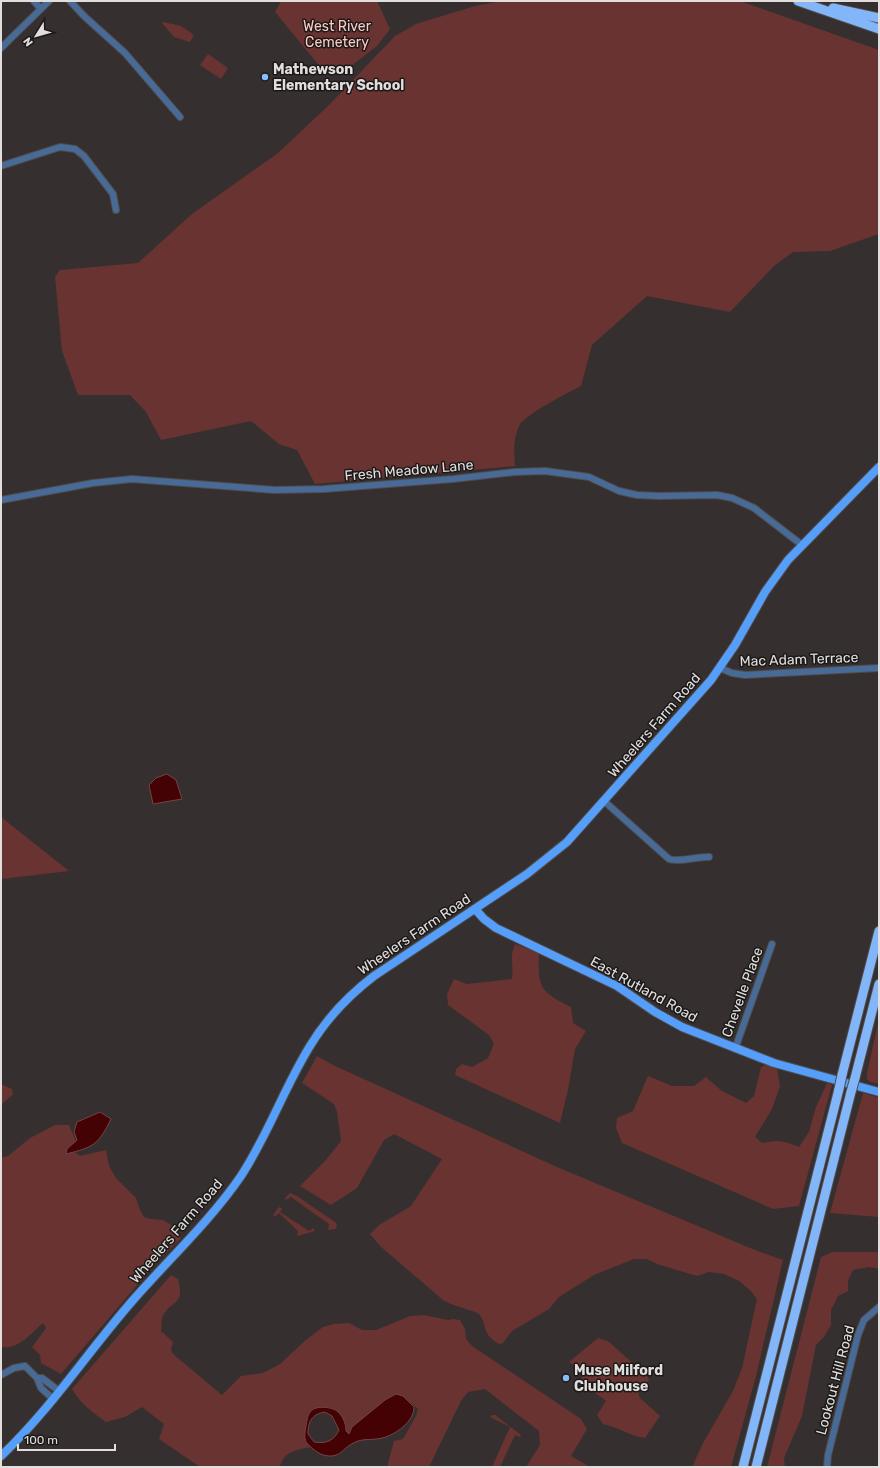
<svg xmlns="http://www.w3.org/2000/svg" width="880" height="1468" font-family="Rubik,sans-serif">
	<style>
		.green { fill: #683330 }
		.water { fill: #450205; stroke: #744446; fill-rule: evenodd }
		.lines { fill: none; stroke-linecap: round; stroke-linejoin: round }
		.minor-casing { stroke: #514c4b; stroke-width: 8 }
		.major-casing { stroke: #514c4b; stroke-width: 10 }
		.highway-casing { stroke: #514c4b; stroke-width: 11 }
		.minor { stroke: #476a97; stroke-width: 6 }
		.major { stroke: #559ffb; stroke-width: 8 }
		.highway { stroke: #83b6f8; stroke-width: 9 }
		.highway-bridge-casing { stroke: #514c4b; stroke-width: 11; stroke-linecap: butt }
		.highway-bridge { stroke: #83b6f8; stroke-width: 9 }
		.poi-dot { fill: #88bbfc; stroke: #1b1918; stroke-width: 1.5 }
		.labels { text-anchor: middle; stroke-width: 3; stroke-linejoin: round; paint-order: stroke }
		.park-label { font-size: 14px; fill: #fec9c4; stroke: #1b1918 }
		.poi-label { font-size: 14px; font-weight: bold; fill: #e2dede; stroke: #1b1918; text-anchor: start }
		.street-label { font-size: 14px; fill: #e2dede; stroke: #1b1918 }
	</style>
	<rect width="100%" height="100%" fill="#35302f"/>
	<path class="green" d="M281,1H380L378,3L390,29L377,46L351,66L322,69L275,12Z
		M503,1H740L879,50V234L830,251L793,252L774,266L730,312L647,296L592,345L581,386C569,392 524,415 519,426C513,440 514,452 515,466L315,484L297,450L279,444L251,421L161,440L146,412L130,395H78L62,351L55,277L60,270L138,263L192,214L278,153L330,104L395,36L416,24L475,6Z
		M163,22L181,26L194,35L190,42L174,37L162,23Z
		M208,54L228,68L221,79L200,65Z
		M1,817L69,871L1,879Z
		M515,944L539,953C538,988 539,991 571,1007L573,1023L586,1031L575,1049L568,1090L560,1123L455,1075L456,1069L462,1064L472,1067L488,1058L494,1044L489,1035L448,1005L447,994L454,979L467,984L512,979C514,966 509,956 515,944Z
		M879,1019V1084L870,1082L867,1079V1073Z
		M317,1056L333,1065L557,1167L755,1250L783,1260L756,1376L731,1467H692L703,1443L733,1391L742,1368L757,1299L751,1291L739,1281L724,1274L709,1272L697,1276L657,1264L647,1259H634L594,1275L559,1297L549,1309L512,1331L503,1343L499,1344C480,1333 488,1323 478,1313L451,1304L443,1300L380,1246L370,1234L379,1225L411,1206L442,1159L394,1134L384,1140L357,1188L331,1205L300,1186L325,1161L341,1141L337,1112L334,1104L302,1083Z
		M765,1065L777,1068L780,1086L772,1109L755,1137L762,1143C777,1140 785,1141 799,1147L809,1132L816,1107L827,1083L832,1085L799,1206L773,1209L622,1143L616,1128L617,1118L633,1111L648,1076L672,1086H694L706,1077L722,1091L746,1103L754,1096L761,1067Z
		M1,1084L12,1089L13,1094L1,1105Z
		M863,1093L879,1098V1217L830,1213Z
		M55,1125H69L76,1142L67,1149L71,1153L73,1151L80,1156L106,1150L109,1166L116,1178L136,1198L140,1210L144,1217L150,1219L163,1220L176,1228L181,1238L156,1263L61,1374L41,1363L40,1355L32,1347L46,1328L43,1323C31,1333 19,1350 1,1347V1158L8,1156L30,1138Z
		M290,1193L297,1196L335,1222L337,1224L336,1229L328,1230L329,1224L291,1197L286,1200L285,1198Z
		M279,1207L282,1208L280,1212L309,1231L313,1228L315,1231L297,1236L298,1231L279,1213L275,1217L273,1215Z
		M832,1252H879V1269L869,1267L853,1270L848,1281V1291L838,1296L831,1310V1325L824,1337L816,1345L802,1416L784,1458L785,1467H767L821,1257Z
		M171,1275L178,1279C186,1307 169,1300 162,1318C161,1322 162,1328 161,1331L173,1342L171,1350L173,1354L222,1395L241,1376L263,1373L280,1364L307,1339L323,1327L333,1324L349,1323L362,1330H376L410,1316L424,1315L448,1320L453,1319L460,1320L465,1329L466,1339L472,1346L581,1419L587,1429L571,1456L590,1467H526L540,1445L539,1431L485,1389L468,1392L461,1401L429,1467H387L394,1441L403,1439L416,1416L418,1409L403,1396L396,1394L351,1428L348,1434L345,1431L344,1422L337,1411L316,1408C308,1416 302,1430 306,1442L311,1447C297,1450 283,1451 280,1467H200L159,1439L164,1424L142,1407L125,1417L106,1422C92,1412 81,1404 72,1389Z
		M598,1338L608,1341L647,1376L649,1380L638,1393L640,1398L660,1416L645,1438C630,1436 618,1427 603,1424L597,1415L606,1401L581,1382L583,1372L569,1362Z
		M492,1415H495L521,1435L520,1437L515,1435L500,1467H492L510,1427L490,1417Z"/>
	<path class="water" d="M167,774L176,780L182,799L153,804L149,785L156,778Z
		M100,1112L111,1119C98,1145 94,1147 66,1154L67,1149L77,1140L74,1132L77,1122Z
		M396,1394L403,1396L414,1407C414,1422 395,1435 382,1438C371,1441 361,1437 350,1445C343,1449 341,1455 332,1456C321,1457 312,1449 306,1442C304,1437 305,1432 306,1426C307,1422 307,1415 311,1411C316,1405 332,1407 337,1411C343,1416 346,1424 346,1431L349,1434L352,1427L385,1400ZM325,1412L332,1416L339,1430C334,1441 326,1444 314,1442L308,1434C308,1421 312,1414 325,1412Z"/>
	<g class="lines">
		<g class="minor-casing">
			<path id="minor" d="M34,1L41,9
				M70,1L84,16L125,53L180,117
				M1,48L49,1
				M1,166L60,147L75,149L84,156L113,194L116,210
				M1,500L93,483L132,479L275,490L324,489L453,479L515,472L545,471L589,477L619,491L637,495L660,496L717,495L732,498L754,508L802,545
				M720,668L732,673L745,675L879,668
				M604,801L669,859C681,863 696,856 709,857
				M735,1049L772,944
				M1,1375L14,1368L25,1366L37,1378L41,1388L52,1398
				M37,1378H42L59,1391
				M827,1467L828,1455L858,1335L864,1320L879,1307"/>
		</g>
		<g class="major-casing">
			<path id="major" d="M475,909L484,919L496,928L617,986L655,1012L682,1027L774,1063L879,1092
				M1,1456C51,1409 89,1350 134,1299C170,1258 210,1221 241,1176C268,1135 284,1088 310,1046C327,1018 349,995 374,976L527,874L567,842L711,680L735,645L765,592L788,560L879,467"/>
		</g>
		<g class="highway-casing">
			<path id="highway" d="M798,1L879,29
				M833,8L879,18
				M842,1075L879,931
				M855,1078L879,984
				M743,1467L839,1089
				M756,1467L851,1092"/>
		</g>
		<use href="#minor" class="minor"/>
		<use href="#major" class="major"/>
		<use href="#highway" class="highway"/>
		<g class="highway-bridge-casing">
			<path id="highway-bridge" d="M839,1089L842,1075
				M851,1092L855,1078"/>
		</g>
		<use href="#highway-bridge" class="highway-bridge"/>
	</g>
	<g class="poi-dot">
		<circle cx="265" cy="77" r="4"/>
		<circle cx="566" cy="1378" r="4"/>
	</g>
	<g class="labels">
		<g class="park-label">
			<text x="337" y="31">West River<tspan x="337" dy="16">Cemetery</tspan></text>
		</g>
		<g class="poi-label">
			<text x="273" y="74">Mathewson<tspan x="273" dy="16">Elementary School</tspan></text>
			<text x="574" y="1375">Muse Milford<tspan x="574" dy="16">Clubhouse</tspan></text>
		</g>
		<g class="street-label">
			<text transform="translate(409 470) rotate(-5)" y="5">Fresh Meadow Lane</text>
			<text transform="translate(799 659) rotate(-2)" y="5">Mac Adam Terrace</text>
			<text transform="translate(654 725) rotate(-49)" y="5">Wheelers Farm Road</text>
			<text transform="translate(414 934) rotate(-34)" y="5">Wheelers Farm Road</text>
			<text transform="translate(644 989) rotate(29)" y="5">East Rutland Road</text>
			<text transform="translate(742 992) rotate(-70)" y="5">Chevelle Place</text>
			<text transform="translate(176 1231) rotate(-49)" y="5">Wheelers Farm Road</text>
			<text transform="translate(835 1380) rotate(-75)" y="5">Lookout Hill Road</text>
		</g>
	</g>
	<rect width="880" height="1468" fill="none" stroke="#e2dede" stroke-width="4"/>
	<g transform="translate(36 36) rotate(233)" stroke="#1b1918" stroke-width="3" paint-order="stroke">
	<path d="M0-3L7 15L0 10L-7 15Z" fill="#e2dede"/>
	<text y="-6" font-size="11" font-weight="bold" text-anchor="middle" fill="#e2dede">N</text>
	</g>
	<path d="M18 1444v6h97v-6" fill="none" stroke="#e2dede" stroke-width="2"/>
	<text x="24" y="1444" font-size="12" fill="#e2dede" stroke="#1b1918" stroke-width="3" paint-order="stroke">100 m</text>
</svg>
